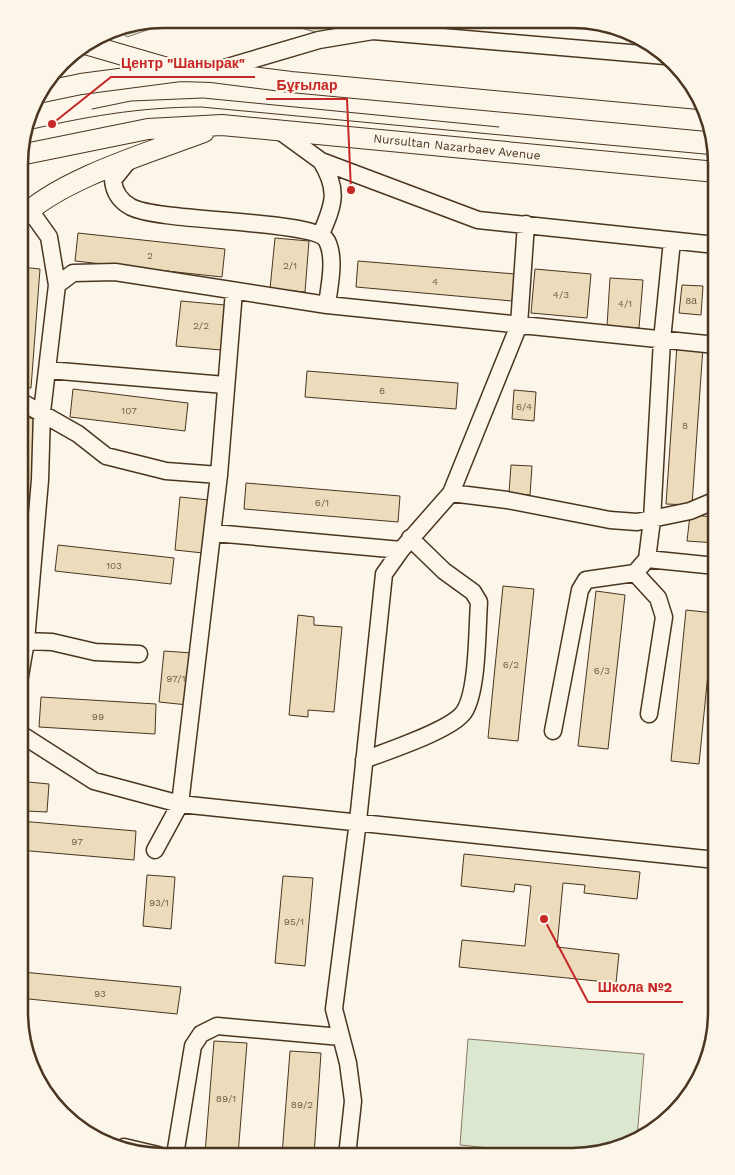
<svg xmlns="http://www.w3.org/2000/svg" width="735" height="1175" font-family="'Work Sans',sans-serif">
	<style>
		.green { fill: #dce7d0; stroke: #887966 }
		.building { fill: #ecdcbc; stroke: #4a3520 }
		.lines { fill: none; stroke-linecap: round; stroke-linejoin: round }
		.minor-casing { stroke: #4a3520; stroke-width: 19 }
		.major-casing { stroke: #4a3520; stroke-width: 22 }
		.minor { stroke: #fbf6e9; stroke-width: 16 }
		.major { stroke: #fbf6e9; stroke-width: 20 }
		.tram { stroke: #4a3520; stroke-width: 1 }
		.labels { text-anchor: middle; stroke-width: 4; stroke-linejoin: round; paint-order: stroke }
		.number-label { font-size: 10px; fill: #725f47 }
		.street-label { font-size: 12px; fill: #4a3520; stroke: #fbf6e9 }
		.rim { fill: none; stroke: #4a3520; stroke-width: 2.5 }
		.leader { fill: none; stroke: #c62828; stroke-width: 2 }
		.callout-dot { fill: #c62828; stroke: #fbf6e9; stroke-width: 2 }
		.callout-label { font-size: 14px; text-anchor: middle; font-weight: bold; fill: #c62828; stroke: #fbf6e9; stroke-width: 4; stroke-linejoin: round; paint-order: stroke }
	</style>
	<rect width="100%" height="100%" fill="#fbf6e9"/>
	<path class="green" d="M163,19H179L127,37L115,28Z
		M267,19L364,20L323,34Z
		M468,1039L644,1054L637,1138C599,1166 506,1149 460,1145Z"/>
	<path class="building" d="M221,19H252V27L221,26Z
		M78,233L225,249L222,277L75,261Z
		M275,238L309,241L305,292L270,289Z
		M358,261L515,274L512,301L356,287Z
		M20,267L40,269L31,388L20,387Z
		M535,269L591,274L587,318L531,313Z
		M610,278L643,280L639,328L607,326Z
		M682,285L703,286L701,315L679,313Z
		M181,301L225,305L221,350L176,346Z
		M677,345L703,347L692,505L666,504Z
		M307,371L458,383L456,409L305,397Z
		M73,389L188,403L185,431L70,417Z
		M514,390L536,392L534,421L512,419Z
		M20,417L39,419L29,536L19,535Z
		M511,465L532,466L530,495L509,493Z
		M246,483L400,496L398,522L244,509Z
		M180,497L209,500L203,553L175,550Z
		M690,515L716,517V543L687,541Z
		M58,545L174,558L171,584L55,571Z
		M19,579L23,580L19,627Z
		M503,586L534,589L518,741L488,738Z
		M596,591L625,595L608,749L578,746Z
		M686,610L714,613L699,764L671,761Z
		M298,615L314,617V625L342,627L334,712L308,710V717L289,715Z
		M164,651L192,653L188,705L159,702Z
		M41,697L156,704L155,734L39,727Z
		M28,782L49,784L47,812L26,811Z
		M20,821L136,831L134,860L19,850Z
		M464,854L640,872L637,899L584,893L585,885L563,883L557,947L619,954L616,983L459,967L462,940L525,946L531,886L515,884L514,892L461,886Z
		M147,875L175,877L171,929L143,926Z
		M283,876L313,878L305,966L275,963Z
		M22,972L181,987L177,1014L19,998Z
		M214,1041L247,1043L238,1155L205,1153Z
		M290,1051L321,1053L314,1155H282Z"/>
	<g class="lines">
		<g class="minor-casing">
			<path id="minor" d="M214,71L319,40L373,31L665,56
				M277,129L321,161L478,220L716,245
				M129,160L113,180C114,192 120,201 131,207C162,223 316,219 327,241C336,259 329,287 327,305
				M321,161C339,190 334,204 321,234
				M29,209L49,237L57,285
				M48,370L225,385
				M20,401L78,434L106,456L166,471L219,475L234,291
				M451,493L507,500L610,520L637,522L690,511L716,500
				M214,533L401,550
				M647,559L716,566
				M635,573L658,598L664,617L649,714
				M26,641L52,642L95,652L139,654
				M19,682L26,641L40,480L42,412L57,285L73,273L115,272L327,305L716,345
				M553,731L580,590L586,580L635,573L647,559L652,520L662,340L672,241
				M19,733L94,781L180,804L716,860
				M364,760C387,751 452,730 464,712C478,691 477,629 479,602L473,592L444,571L410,538
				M155,850L180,804L219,475
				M124,1147L158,1155
				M175,1155L193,1046L201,1034L217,1026L341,1037
				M347,1156L353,1101L348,1063L334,1009L358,821L384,574L401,550L451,493L519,325L526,224"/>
		</g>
		<g class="major-casing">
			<path id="major" d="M85,44L171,69
				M38,93L81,84L180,71L212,72L291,82L708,121
				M20,155L148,129L222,125L716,172
				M20,219C59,179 151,152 204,132"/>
		</g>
		<use href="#minor" class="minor"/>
		<use href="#major" class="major"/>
		<path class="tram" d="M92,109L131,101L203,98L499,127
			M24,131C83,117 140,107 201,107L715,155"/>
	</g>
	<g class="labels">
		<g class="number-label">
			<text x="150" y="259">2</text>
			<text x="290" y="269">2/1</text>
			<text x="435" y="285">4</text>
			<text x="561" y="298">4/3</text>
			<text x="691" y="304">8а</text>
			<text x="625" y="307">4/1</text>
			<text x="201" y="329">2/2</text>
			<text x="382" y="394">6</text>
			<text x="524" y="410">6/4</text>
			<text x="129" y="414">107</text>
			<text x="685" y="429">8</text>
			<text x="322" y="506">6/1</text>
			<text x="114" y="569">103</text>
			<text x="511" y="668">6/2</text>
			<text x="602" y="674">6/3</text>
			<text x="176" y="682">97/1</text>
			<text x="98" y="720">99</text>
			<text x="77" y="845">97</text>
			<text x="159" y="906">93/1</text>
			<text x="294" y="925">95/1</text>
			<text x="100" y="997">93</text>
			<text x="226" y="1102">89/1</text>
			<text x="302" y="1108">89/2</text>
		</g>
		<g class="street-label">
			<text transform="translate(457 147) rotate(6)" y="4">Nursultan Nazarbaev Avenue</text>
		</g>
	</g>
	<path d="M0 0H735V1175H0ZM164 28H572A136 136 0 0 1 708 164V1012A136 136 0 0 1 572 1148H164A136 136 0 0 1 28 1012V164A136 136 0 0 1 164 28Z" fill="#fbf6e9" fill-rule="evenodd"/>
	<path class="rim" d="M164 28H572A136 136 0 0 1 708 164V1012A136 136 0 0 1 572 1148H164A136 136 0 0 1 28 1012V164A136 136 0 0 1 164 28Z"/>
	<path class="leader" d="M52 124L111 77H255M351 190L347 99H266M544 919L588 1002H683"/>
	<g class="callout-dot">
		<circle cx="52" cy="124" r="5"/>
		<circle cx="351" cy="190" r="5"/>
		<circle cx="544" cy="919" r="5"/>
	</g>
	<g class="callout-label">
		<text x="183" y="68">Центр "Шанырак"</text>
		<text x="307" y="90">Бұғылар</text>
		<text x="635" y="992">Школа №2</text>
	</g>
</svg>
